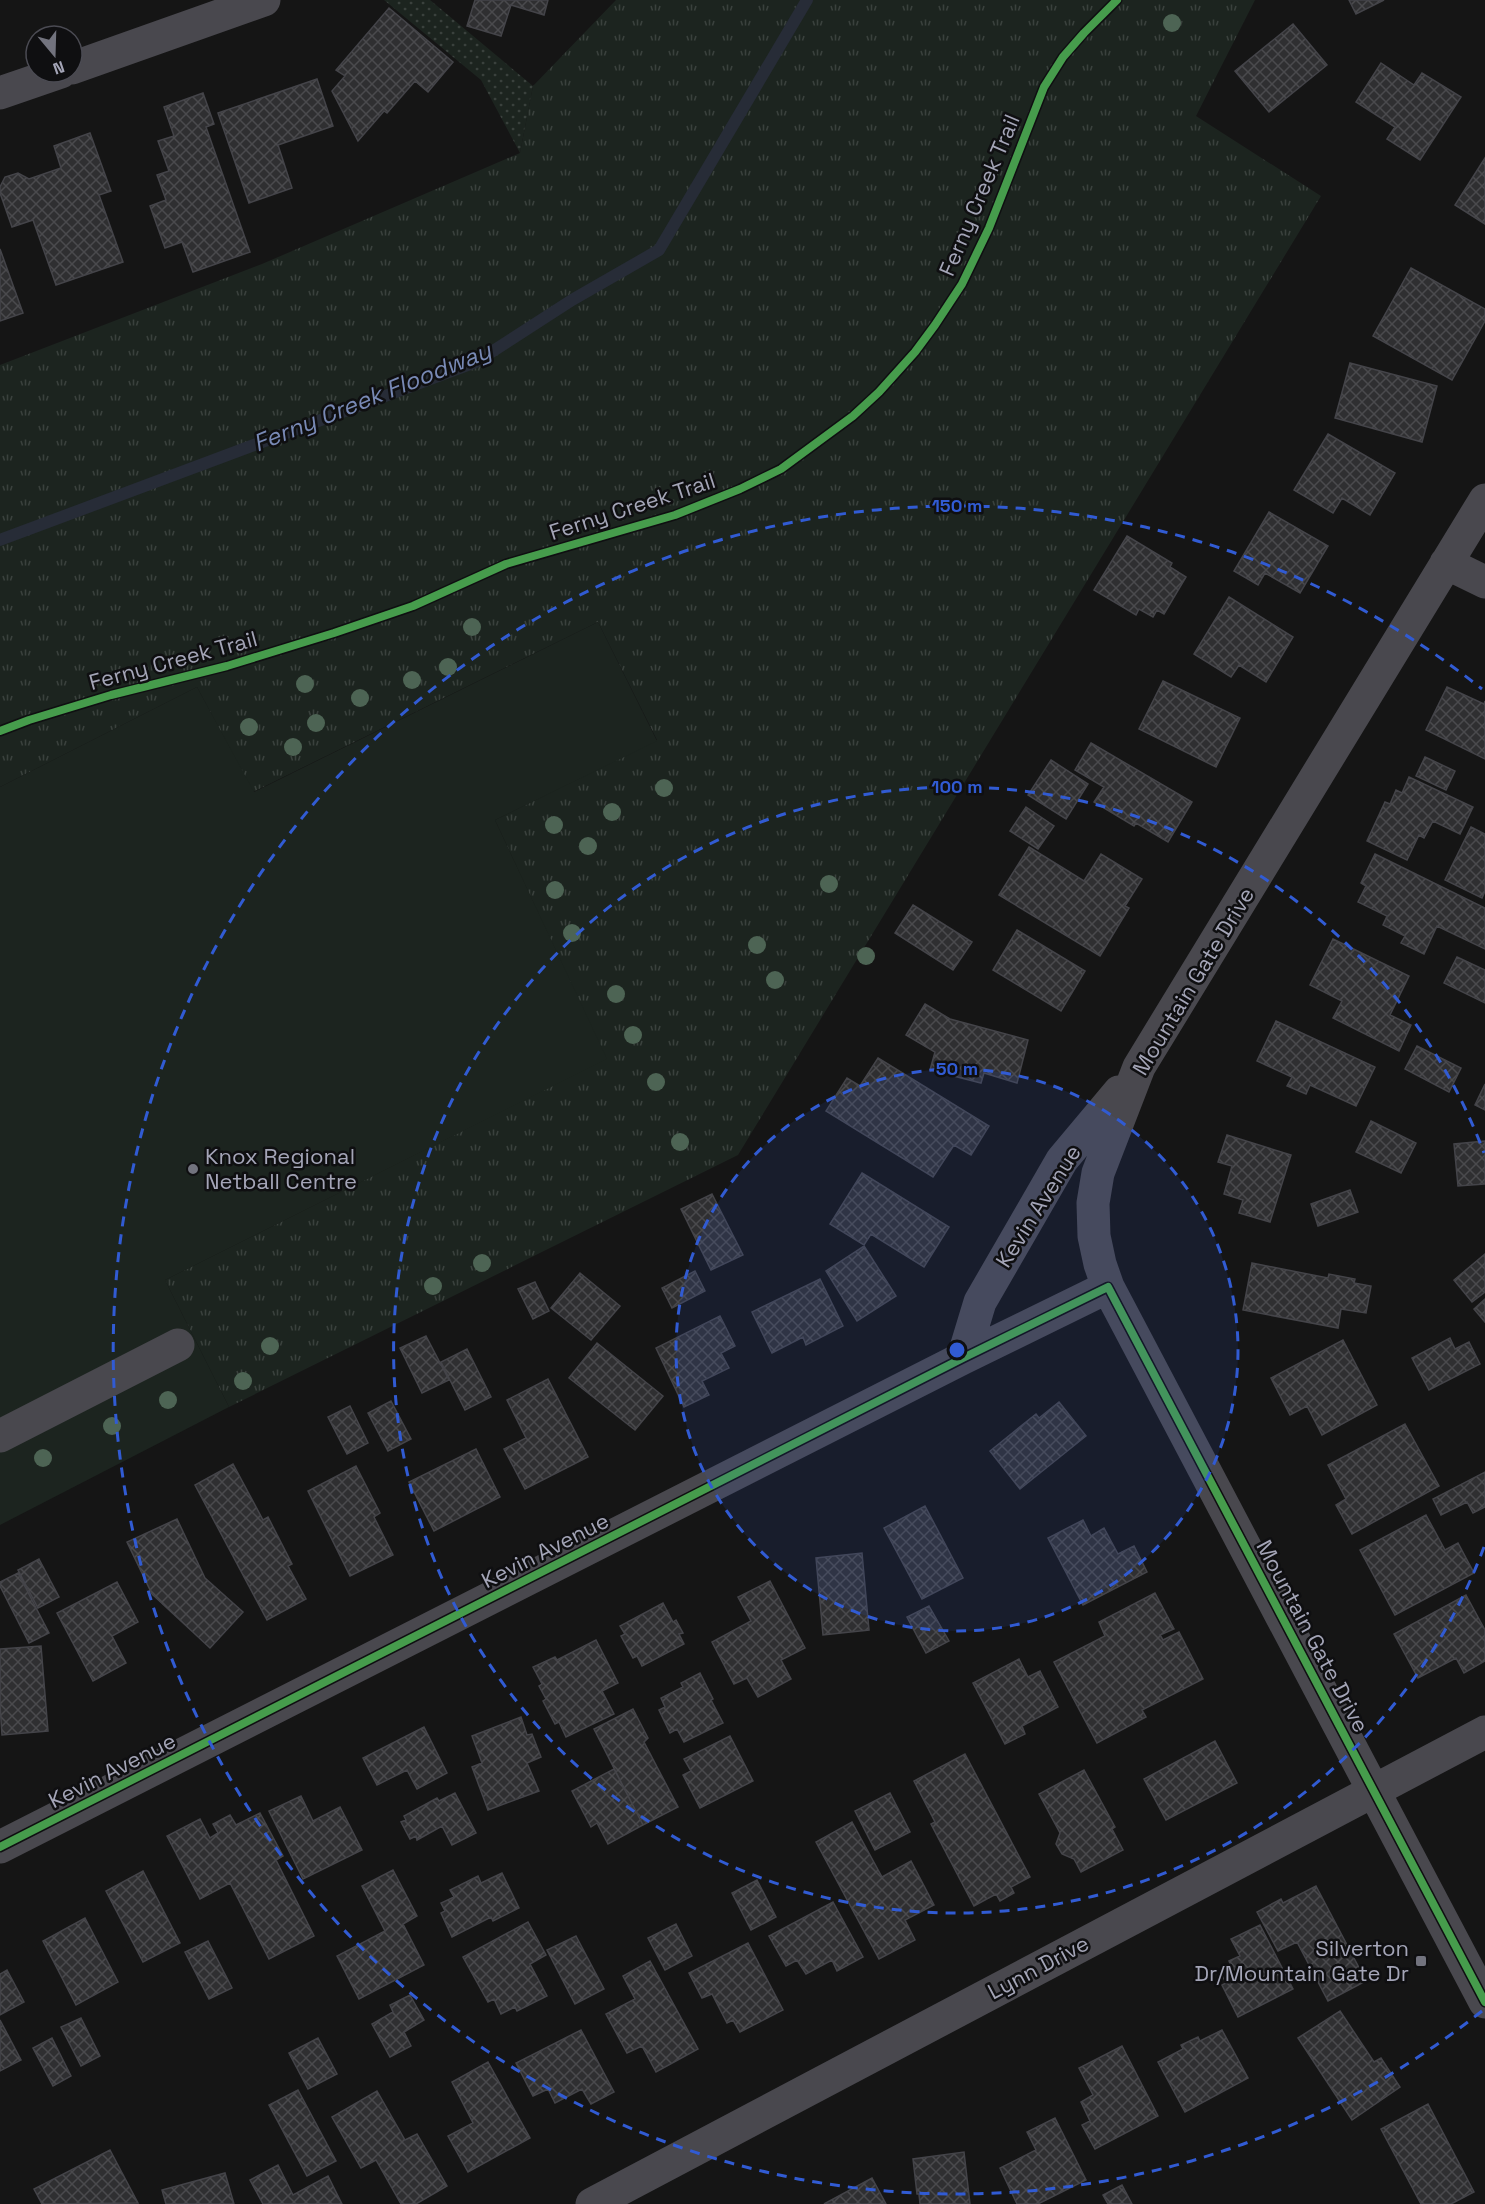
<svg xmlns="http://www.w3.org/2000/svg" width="1485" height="2204" font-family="'Space Grotesk',sans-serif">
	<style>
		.grass { fill: url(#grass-dots) }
		.park { fill: url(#park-tufts) }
		.pitch { fill: #1c241f }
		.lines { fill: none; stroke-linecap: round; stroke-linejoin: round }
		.stream { stroke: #272c37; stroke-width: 12 }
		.building { fill: url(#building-cross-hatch); stroke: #444449; stroke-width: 1.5 }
		.minor { stroke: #49484e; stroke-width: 33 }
		.cycleway-casing { stroke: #0f0f11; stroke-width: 11 }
		.cycleway { stroke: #469c4c; stroke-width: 8 }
		.tree { fill: #4d6454 }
		.ring { fill: none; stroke: #315bd3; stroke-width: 3; stroke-dasharray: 10 8 }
		.poi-dot { fill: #72737e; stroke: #0f0f11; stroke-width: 2 }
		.labels { text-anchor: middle; stroke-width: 5; stroke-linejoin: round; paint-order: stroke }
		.street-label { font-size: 22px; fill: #a4a5b7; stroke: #0f0f11 }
		.poi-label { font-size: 22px; fill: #a4a5b7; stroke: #0f0f11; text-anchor: start }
		.water-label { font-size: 24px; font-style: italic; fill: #7889b5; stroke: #0f0f11 }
		.centre { fill: #315bd3; stroke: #0f0f11; stroke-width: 3 }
		.ring-label { font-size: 18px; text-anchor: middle; font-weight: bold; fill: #315bd3; stroke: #0f0f11; stroke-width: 5; stroke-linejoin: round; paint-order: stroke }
	</style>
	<defs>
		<pattern id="grass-dots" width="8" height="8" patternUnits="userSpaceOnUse" patternTransform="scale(1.5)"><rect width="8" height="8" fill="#1c241f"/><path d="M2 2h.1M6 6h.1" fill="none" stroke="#3a413d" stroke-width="1.8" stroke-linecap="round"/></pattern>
		<pattern id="park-tufts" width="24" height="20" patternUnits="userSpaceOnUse" patternTransform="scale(1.5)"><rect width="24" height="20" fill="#1c241f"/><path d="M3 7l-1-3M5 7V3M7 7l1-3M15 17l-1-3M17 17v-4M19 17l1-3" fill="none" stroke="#3a413d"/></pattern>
		<pattern id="building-cross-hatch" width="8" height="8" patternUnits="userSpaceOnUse" patternTransform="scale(1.5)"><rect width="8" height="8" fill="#2f2f31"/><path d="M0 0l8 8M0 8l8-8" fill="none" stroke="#4a4a4d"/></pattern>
	</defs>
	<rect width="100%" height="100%" fill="#151515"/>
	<path class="grass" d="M384,0H430L533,86L520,153L481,80Z"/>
	<path class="park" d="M616,0H1255L1196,116L1321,196L738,1155L229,1407L165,1280L606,1059L495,820L657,740L598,622L253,792L197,687L0,787V365L262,264L520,153L533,86Z"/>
	<path class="pitch" d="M598,622L657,741L495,820L607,1059L165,1280L229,1407L0,1525V787L197,687L254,792Z"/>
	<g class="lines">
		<path class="stream" d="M0,540L476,362L572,300L659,250L807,0"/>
	</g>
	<path class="building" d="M475,0H548L544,15L511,5L501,36L467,26Z
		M1349,0H1384L1356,14Z
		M389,8L453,62L428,92L415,81L387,113L384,111L358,141L332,91L345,76L336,70Z
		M1293,24L1327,65L1269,112L1235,71Z
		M1381,63L1414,85L1422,73L1461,97L1420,160L1387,139L1395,127L1356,102Z
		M317,79L333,126L278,145L292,188L249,203L218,113Z
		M203,93L214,124L206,127L250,252L193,272L182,242L165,248L150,206L166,200L157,175L169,171L158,141L174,136L164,107Z
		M90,133L111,191L99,195L123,262L56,285L33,220L12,227L0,193V187L5,177L18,173L29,179L61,168L54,146Z
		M1485,158V224L1455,205Z
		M0,249L23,313L0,321Z
		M1411,268L1485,309V321L1452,380L1373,336Z
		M1350,363L1437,386L1422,442L1335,418Z
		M1328,434L1395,473L1370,515L1342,498L1333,513L1294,490Z
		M1269,512L1328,546L1300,593L1265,573L1258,585L1234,571Z
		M1127,536L1172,563L1170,567L1186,577L1164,614L1157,610L1153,617L1139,609L1136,615L1094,590Z
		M1229,597L1293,637L1266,682L1239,665L1231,677L1194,654Z
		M1163,681L1240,718L1216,767L1139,729Z
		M1447,687L1484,704L1485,701V759L1426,730Z
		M1091,743L1192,802L1168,842L1136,823L1134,826L1094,802L1104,787L1075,770Z
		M1425,757L1455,771L1446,790L1416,776Z
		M1051,760L1088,784L1066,819L1028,795Z
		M1409,777L1473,807L1460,834L1433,821L1424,838L1419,835L1407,860L1367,841L1385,802L1390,804L1396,790L1402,793Z
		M1026,807L1054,826L1038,849L1010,831Z
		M1471,827L1485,834V891L1482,898L1445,880Z
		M1029,847L1084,881L1101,854L1142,879L1125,906L1129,908L1100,956L999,895Z
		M1375,854L1485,908V949L1437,926L1424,954L1401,943L1405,936L1383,925L1387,916L1358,902L1366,886L1361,883Z
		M913,905L972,942L953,970L895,933Z
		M1017,930L1085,971L1061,1011L993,970Z
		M1333,939L1409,976L1390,1015L1411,1025L1399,1051L1333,1018L1342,1001L1310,985Z
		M1457,957L1485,970V1003L1444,983Z
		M925,1004L950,1019L1028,1040L1017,1083L984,1073L981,1083L930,1070L935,1052L906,1035Z
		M1276,1021L1375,1067L1356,1106L1310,1085L1306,1094L1287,1086L1292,1077L1257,1061Z
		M1417,1046L1461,1068L1449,1092L1405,1069Z
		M878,1058L989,1126L971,1155L954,1145L933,1177L826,1111L847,1078L860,1086Z
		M1485,1084V1110L1475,1105Z
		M1371,1121L1416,1143L1401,1173L1356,1152Z
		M1227,1135L1291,1155L1270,1222L1239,1213L1243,1200L1224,1194L1232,1166L1218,1162Z
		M1485,1141V1184L1458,1186L1454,1144Z
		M862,1173L949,1227L924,1267L871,1234L864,1245L830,1224Z
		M1350,1190L1358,1212L1318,1226L1311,1204Z
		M712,1194L743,1255L711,1270L681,1209Z
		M864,1246L896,1296L857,1321L826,1271Z
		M1485,1254V1292L1472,1302L1454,1280Z
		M1252,1263L1328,1278L1329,1274L1355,1279L1354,1283L1371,1286L1366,1313L1341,1309L1338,1328L1243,1310Z
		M695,1271L705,1291L672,1308L662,1288Z
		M580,1273L620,1306L591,1340L551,1308Z
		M820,1279L843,1326L806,1345L803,1337L772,1353L752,1312Z
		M535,1282L549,1311L533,1319L518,1289Z
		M1485,1299V1322L1474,1309Z
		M720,1316L735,1346L721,1353L729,1368L702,1381L709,1395L684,1407L656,1348Z
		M426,1336L449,1380L422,1393L400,1348Z
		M1450,1338L1455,1349L1469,1342L1480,1364L1429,1390L1412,1358Z
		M1343,1340L1377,1405L1322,1435L1307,1406L1290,1415L1271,1378Z
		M597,1343L663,1396L635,1430L569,1378Z
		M467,1349L491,1397L465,1410L441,1362Z
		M548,1379L588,1457L525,1489L504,1449L526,1438L507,1400Z
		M391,1401L411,1439L388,1451L368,1413Z
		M1059,1402L1086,1436L1020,1489L990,1451L1036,1414L1039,1418Z
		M350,1406L368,1443L347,1454L328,1417Z
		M1405,1424L1439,1486L1352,1534L1336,1505L1346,1499L1328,1465Z
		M476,1449L500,1497L434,1531L409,1482Z
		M233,1464L263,1520L268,1517L292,1564L288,1566L306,1599L267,1620L195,1485Z
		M356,1466L380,1513L374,1517L393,1555L350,1576L308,1491Z
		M1485,1472V1507L1473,1513L1467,1502L1441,1515L1433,1499Z
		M925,1506L963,1578L922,1599L884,1528Z
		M1426,1515L1445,1550L1458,1543L1474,1573L1395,1615L1360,1550Z
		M177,1519L205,1578L243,1612L210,1648L152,1594L127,1542Z
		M1083,1520L1091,1536L1104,1528L1118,1554L1134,1546L1147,1572L1083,1605L1048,1538Z
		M862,1553L869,1630L823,1635L816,1558Z
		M39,1559L59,1597L38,1608L18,1570Z
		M18,1573L49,1633L29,1643L0,1586V1582Z
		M770,1581L805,1648L781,1660L791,1679L758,1697L747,1678L734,1684L712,1642L751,1621L738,1597Z
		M117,1582L138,1622L112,1636L126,1663L93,1681L57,1613Z
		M1155,1593L1174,1629L1160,1635L1163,1640L1179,1632L1203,1679L1142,1710L1146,1717L1097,1743L1054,1662L1105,1636L1099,1622Z
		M1466,1595L1485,1630V1661L1464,1673L1456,1658L1418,1678L1394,1634Z
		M663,1603L673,1622L676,1620L683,1633L679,1634L684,1644L642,1666L637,1656L633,1658L621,1636L625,1634L620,1626Z
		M929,1606L949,1641L926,1653L907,1617Z
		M596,1640L618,1683L602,1691L614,1714L566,1737L559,1722L555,1724L543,1701L546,1699L539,1686L542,1684L533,1667L555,1657L557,1660Z
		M41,1646L48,1731L2,1735L0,1705V1649Z
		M1019,1659L1028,1677L1040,1671L1058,1707L1022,1726L1025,1734L1005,1744L973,1683Z
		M700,1673L713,1699L711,1700L723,1723L684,1742L677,1729L670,1733L659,1710L665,1707L661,1698L683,1687L681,1683Z
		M633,1709L648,1738L644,1742L678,1807L643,1825L594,1729Z
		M521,1717L527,1735L532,1734L541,1757L527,1763L539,1791L488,1810L472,1767L482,1763L472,1736Z
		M424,1727L447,1773L417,1789L407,1770L377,1785L363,1758Z
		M730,1736L753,1781L700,1808L683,1775L691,1771L684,1759Z
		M1215,1741L1237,1783L1166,1820L1144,1779Z
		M965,1754L1030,1877L1011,1887L1014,1893L1000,1901L996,1894L974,1906L931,1824L935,1822L914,1781Z
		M614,1769L643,1825L608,1844L597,1823L591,1827L572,1791Z
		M1084,1770L1115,1827L1112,1829L1123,1850L1081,1872L1074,1859L1062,1854L1056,1844L1060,1833L1039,1794Z
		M455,1793L476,1833L452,1845L442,1826L417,1840L416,1836L410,1839L401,1822L406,1820L404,1816L437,1798L439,1801Z
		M890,1793L910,1832L875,1850L855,1811Z
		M301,1796L313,1821L340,1807L362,1850L303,1879L269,1811Z
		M260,1813L283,1856L276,1860L314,1936L269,1959L230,1883L200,1899L167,1836L200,1819L210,1838L218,1833L213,1824L230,1815L236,1825Z
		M852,1822L882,1877L911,1861L934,1905L905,1920L915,1940L879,1959L816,1842Z
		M393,1870L417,1916L403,1924L424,1965L359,1999L337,1956L385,1931L362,1886Z
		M143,1871L180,1943L143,1962L106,1891Z
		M502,1873L519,1908L493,1921L491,1917L452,1937L441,1913L445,1911L441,1903L454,1897L450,1890L478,1876L481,1883Z
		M757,1880L776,1917L751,1930L732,1893Z
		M1316,1886L1366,1981L1328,2001L1297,1942L1278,1951L1257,1912L1281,1899L1283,1903Z
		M833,1902L863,1957L837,1971L832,1960L806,1974L797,1960L786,1966L769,1936Z
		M85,1918L118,1982L76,2005L43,1941Z
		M528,1922L546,1955L530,1964L547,1996L517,2011L515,2007L501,2014L494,1999L488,2002L463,1957Z
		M676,1924L692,1956L665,1970L648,1938Z
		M1260,1925L1293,1989L1238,2017L1222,1985L1226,1983L1220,1971L1231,1966L1229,1961L1240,1956L1231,1939Z
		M576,1936L604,1989L575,2004L547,1950Z
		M208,1941L232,1988L209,1999L185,1952Z
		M748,1943L783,2010L740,2032L733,2020L727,2023L712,1994L702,1998L689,1973Z
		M650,1961L698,2049L656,2072L642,2046L627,2053L606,2014L635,1999L623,1976Z
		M7,1970L24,2002L0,2015V1974Z
		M410,1995L424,2020L404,2032L411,2046L390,2057L372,2024L393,2012L390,2005Z
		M1340,2011L1374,2062L1381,2058L1400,2087L1352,2120L1298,2038Z
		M81,2018L100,2056L81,2066L61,2027Z
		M0,2020L21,2060L0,2071Z
		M581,2030L614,2092L591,2104L582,2089L555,2103L548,2089L533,2096L516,2063Z
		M1222,2030L1248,2078L1185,2112L1158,2062L1183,2049L1181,2045L1198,2037L1200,2041Z
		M52,2038L71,2076L53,2086L33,2048Z
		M318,2038L337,2074L308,2089L289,2053Z
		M1122,2046L1158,2116L1095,2149L1082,2125L1090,2121L1081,2102L1093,2095L1079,2068Z
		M488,2062L530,2138L468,2172L448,2136L473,2123L452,2082Z
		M298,2090L336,2161L307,2176L269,2105Z
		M377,2091L405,2140L417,2134L447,2186L416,2204H401L376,2160L361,2168L332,2117Z
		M1428,2104L1474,2192L1451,2204H1421L1381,2129Z
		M1055,2118L1086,2180L1038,2204H1017L1000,2168L1036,2150L1027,2132Z
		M110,2150L138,2203L42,2204L34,2189Z
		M964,2152L970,2204H920L919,2194H917L913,2159Z
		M278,2165L293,2195L328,2176L342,2204H263L250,2180Z
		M225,2173L234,2204H166L162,2190Z
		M872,2178L886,2204H824Z
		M1122,2185L1132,2204H1108L1103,2195Z"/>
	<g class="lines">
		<path class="minor" d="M72,68L264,0
			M0,93L61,72
			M1485,500L1139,1067L1098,1173L1093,1203L1094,1236L1100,1264L1108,1287L1485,2002
			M1446,563L1485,582
			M963,1358L980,1302L1062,1160L1119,1092
			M0,1436L178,1345
			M0,1847L963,1358L1108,1287
			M592,2204L1485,1732"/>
		<g class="cycleway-casing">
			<path id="cycleway" d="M0,731L29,720L111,695L227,666L334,633L413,606L506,564L675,515L740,489L781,469L853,416L879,392L915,352L935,325L962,284L989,228L1044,87L1063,57L1084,33L1117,0
				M0,1847L963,1358L1108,1287L1485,2002"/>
		</g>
		<use href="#cycleway" class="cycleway"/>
	</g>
	<g class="tree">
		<circle cx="1172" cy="23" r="9"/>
		<circle cx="472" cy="627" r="9"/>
		<circle cx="448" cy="667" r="9"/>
		<circle cx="412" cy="680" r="9"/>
		<circle cx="305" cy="684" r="9"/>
		<circle cx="360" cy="698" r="9"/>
		<circle cx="316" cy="723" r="9"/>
		<circle cx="249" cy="727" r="9"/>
		<circle cx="293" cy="747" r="9"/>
		<circle cx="664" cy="788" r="9"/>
		<circle cx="612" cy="812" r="9"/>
		<circle cx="554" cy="825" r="9"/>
		<circle cx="588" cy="846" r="9"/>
		<circle cx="829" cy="884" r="9"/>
		<circle cx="555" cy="890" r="9"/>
		<circle cx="572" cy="933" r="9"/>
		<circle cx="757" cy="945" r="9"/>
		<circle cx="866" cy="956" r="9"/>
		<circle cx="775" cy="980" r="9"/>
		<circle cx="616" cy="994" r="9"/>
		<circle cx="633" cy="1035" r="9"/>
		<circle cx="656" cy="1082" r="9"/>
		<circle cx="680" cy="1142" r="9"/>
		<circle cx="482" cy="1263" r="9"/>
		<circle cx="433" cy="1286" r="9"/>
		<circle cx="270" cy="1346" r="9"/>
		<circle cx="243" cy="1381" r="9"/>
		<circle cx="168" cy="1400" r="9"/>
		<circle cx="112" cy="1426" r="9"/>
		<circle cx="43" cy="1458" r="9"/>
	</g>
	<circle cx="957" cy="1350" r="281" fill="#315bd3" fill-opacity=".12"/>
	<g class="ring">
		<circle cx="957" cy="1350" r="281"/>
		<path d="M1484 1547A563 563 0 1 1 1484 1153"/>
		<path d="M1482 2011A844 844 0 1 1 1482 689"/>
	</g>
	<g class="poi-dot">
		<circle cx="193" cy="1169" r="6"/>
		<rect x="1415" y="1955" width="12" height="12" rx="3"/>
	</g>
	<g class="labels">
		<g class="street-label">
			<text transform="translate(979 195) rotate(-67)" y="8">Ferny Creek Trail</text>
			<text transform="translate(632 506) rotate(-18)" y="8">Ferny Creek Trail</text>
			<text transform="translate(173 660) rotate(-15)" y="8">Ferny Creek Trail</text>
			<text transform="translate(1193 981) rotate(-59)" y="8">Mountain Gate Drive</text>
			<text transform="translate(1038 1206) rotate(-58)" y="8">Kevin Avenue</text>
			<text transform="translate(545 1550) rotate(-27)" y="8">Kevin Avenue</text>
			<text transform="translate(1313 1636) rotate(62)" y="8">Mountain Gate Drive</text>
			<text transform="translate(112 1770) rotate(-27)" y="8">Kevin Avenue</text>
			<text transform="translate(1038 1967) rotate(-28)" y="8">Lynn Drive</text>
		</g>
		<g class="poi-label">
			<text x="205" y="1164">Knox Regional<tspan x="205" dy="25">Netball Centre</tspan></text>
			<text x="1409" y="1956" text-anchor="end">Silverton<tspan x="1409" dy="25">Dr/Mountain Gate Dr</tspan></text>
		</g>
		<g class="water-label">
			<text transform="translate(372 397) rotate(-22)" y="8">Ferny Creek Floodway</text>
		</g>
	</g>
	<circle cx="957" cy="1350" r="9" class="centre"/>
	<g class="ring-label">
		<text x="957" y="512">150 m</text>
		<text x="957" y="793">100 m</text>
		<text x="957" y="1075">50 m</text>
	</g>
	<g transform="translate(54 54) rotate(161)"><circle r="28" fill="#0f0f11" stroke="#4b4b53" stroke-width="1.5"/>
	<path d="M0-4.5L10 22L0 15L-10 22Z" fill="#72737e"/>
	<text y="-9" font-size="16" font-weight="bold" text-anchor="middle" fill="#a4a5b7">N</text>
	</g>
</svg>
